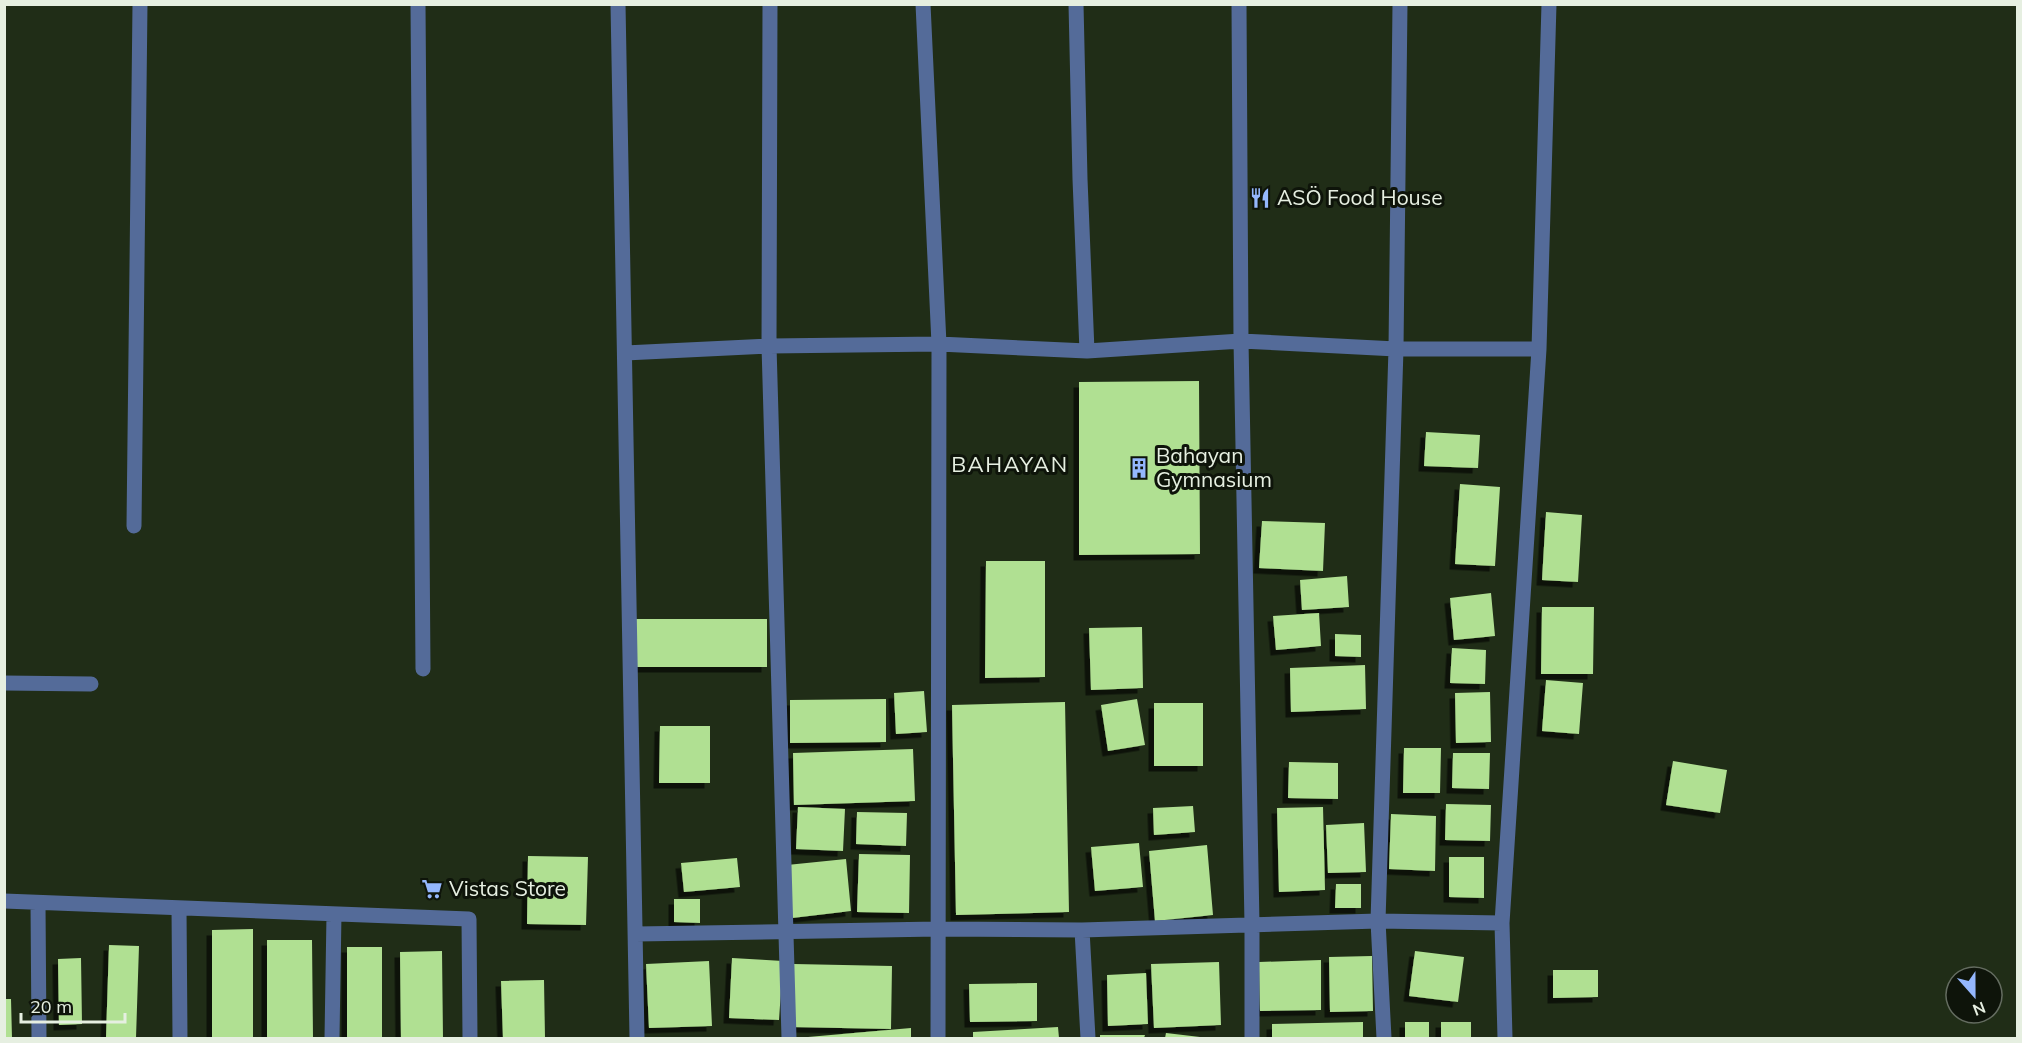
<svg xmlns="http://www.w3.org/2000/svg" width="2022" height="1043" font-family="Mulish,sans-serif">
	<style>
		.building { fill: #b0e092; filter: url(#shadow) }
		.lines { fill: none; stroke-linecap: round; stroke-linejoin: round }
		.minor { stroke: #546b99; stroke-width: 15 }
		.labels { text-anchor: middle; stroke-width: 6; stroke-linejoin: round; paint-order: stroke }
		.poi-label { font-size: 21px; fill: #e6efe1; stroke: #0e140a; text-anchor: start }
		.neighbourhood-label { font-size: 22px; letter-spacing: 1.5px; fill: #e6efe1; stroke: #0e140a }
	</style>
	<defs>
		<filter id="shadow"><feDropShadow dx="-5.5" dy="5.5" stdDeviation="0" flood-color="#0009"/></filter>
	</defs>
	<rect width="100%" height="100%" fill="#202d17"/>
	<path class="building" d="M1199,381L1200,554L1079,555V382Z
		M1426,432L1480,435L1478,468L1424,466Z
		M1460,484L1500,487L1495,566L1455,564Z
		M1546,512L1582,515L1578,582L1542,580Z
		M1262,521L1325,523L1323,571L1259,568Z
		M986,561H1045V677L985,678Z
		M1347,576L1349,607L1302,610L1300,580Z
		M1491,593L1495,636L1454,640L1450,598Z
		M1542,607H1594L1593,674H1541Z
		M1319,613L1321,646L1276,650L1273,616Z
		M636,619H767V667H636Z
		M1142,627L1143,688L1091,690L1089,628Z
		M1335,634L1361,635V657L1335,656Z
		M1452,648L1486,650L1485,684L1450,683Z
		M1365,665L1366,709L1291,712L1290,668Z
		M1546,680L1583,683L1579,734L1542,731Z
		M924,691L927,732L896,734L894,693Z
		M1490,692L1491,742L1456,743L1455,693Z
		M886,699V742L790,743V700Z
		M1137,699L1145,745L1108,751L1101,705Z
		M1065,702L1069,912L956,915L952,705Z
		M1154,703H1203V766H1154Z
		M660,726H710V783H659Z
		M1404,748H1441L1440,793H1403Z
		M913,749L915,801L794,805L793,753Z
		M1453,753H1490L1489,789L1452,788Z
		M1673,761L1727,770L1720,813L1666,805Z
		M1289,762L1338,763V799L1288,798Z
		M1446,804L1491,805L1490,841L1445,840Z
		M1193,806L1195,832L1154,835L1153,808Z
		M798,807L845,809L843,851L796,849Z
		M1323,807L1325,890L1279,892L1277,808Z
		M857,812L907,813L906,846L856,844Z
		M1391,814L1436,816L1435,871L1389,869Z
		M1364,823L1366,872L1328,873L1326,825Z
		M1139,843L1143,887L1095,891L1091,847Z
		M1207,845L1213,915L1155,921L1149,851Z
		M859,854L910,855L909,913L857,912Z
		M528,856L588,857L586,925L527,924Z
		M1449,857H1484V898L1449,897Z
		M737,858L740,887L684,892L681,863Z
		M846,859L851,911L792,918L787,865Z
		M1336,884H1361V908H1335Z
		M674,899H700V923L674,922Z
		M253,929V1038H212V930Z
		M267,940H312L313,1038H267Z
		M109,945L139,946L136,1038H106Z
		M347,947H382V1038H347Z
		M442,951L443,1038H401L400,952Z
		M1415,951L1464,957L1458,1002L1409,996Z
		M1372,956L1373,1011L1330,1012L1329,957Z
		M81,958L82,1024L59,1025L58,959Z
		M732,958L783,961L779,1020L729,1018Z
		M1321,960V1010L1260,1011L1259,962Z
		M709,961L712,1026L649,1028L646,964Z
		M1219,962L1221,1025L1154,1028L1151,964Z
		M794,964L892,966L891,1029L792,1027Z
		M1553,970H1598V997L1553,998Z
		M1146,973L1148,1024L1108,1026L1107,975Z
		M544,980L545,1038H503L501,981Z
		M1037,983V1021L970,1022L969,984Z
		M4,999H11L12,1038H4Z
		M1363,1022V1038H1272V1024Z
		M1405,1022H1429V1038H1405Z
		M1441,1022H1471V1038H1441Z
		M1058,1027L1059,1038H973V1032Z
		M911,1028V1038H809L808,1037Z
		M1166,1033L1200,1037V1038H1165Z
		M1100,1035H1145L1144,1038H1100Z"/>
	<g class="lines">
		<path class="minor" d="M418,4L423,669
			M618,4L637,1038
			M770,4L769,346L789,1038
			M923,4L939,344L938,1038
			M1076,4L1080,179L1087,351
			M1239,4L1241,341L1252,924V1038
			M625,353L769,346L939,344L1087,351L1241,341L1396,349H1539
			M134,526L140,4
			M4,683L91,684
			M4,901L469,919L470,1038
			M38,903L39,1038
			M179,908L180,1038
			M1082,930L1088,1038
			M636,934L938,929L1082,930L1378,921L1502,923
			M332,1038L334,914
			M1384,1038L1378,921L1396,349L1400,4
			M1505,1038L1502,923L1539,349L1549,4"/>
	</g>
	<defs>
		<g id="restaurant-bare" transform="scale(1.62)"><path d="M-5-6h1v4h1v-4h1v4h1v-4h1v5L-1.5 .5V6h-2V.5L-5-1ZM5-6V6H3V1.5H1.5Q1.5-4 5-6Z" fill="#94b7fd" stroke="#0e140a" stroke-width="2.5" paint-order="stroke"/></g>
		<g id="building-bare" transform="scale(1.62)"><path d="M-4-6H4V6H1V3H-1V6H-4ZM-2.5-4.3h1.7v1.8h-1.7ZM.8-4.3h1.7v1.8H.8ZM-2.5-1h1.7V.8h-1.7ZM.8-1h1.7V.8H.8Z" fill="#94b7fd" stroke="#0e140a" stroke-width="2.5" paint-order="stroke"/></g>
		<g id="supermarket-bare" transform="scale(1.62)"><path d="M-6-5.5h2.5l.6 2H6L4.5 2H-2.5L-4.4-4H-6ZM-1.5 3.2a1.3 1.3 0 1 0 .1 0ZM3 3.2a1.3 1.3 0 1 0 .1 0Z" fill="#94b7fd" stroke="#0e140a" stroke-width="2.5" paint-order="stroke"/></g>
	</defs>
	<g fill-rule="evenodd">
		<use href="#restaurant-bare" x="1260" y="198"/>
		<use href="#building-bare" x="1139" y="468"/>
		<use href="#supermarket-bare" x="432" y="889"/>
	</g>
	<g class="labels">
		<g class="poi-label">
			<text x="1277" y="205">ASÖ Food House</text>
			<text x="1156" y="463">Bahayan<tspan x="1156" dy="24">Gymnasium</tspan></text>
			<text x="449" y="896">Vistas Store</text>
		</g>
		<g class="neighbourhood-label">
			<text x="1010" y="472">BAHAYAN</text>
		</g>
	</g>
	<rect width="2022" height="1043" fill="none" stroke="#e6efe1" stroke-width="12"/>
	<g transform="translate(1974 995) rotate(159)"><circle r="28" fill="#0e140a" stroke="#646c60" stroke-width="1.5"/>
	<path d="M0-4.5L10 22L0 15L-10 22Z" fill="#94b7fd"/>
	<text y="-9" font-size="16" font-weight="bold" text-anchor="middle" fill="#e6efe1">N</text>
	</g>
	<path d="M21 1013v9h104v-9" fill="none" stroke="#e6efe1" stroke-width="3"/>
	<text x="30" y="1013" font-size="18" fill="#e6efe1" stroke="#0e140a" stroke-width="4.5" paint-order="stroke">20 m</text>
</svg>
